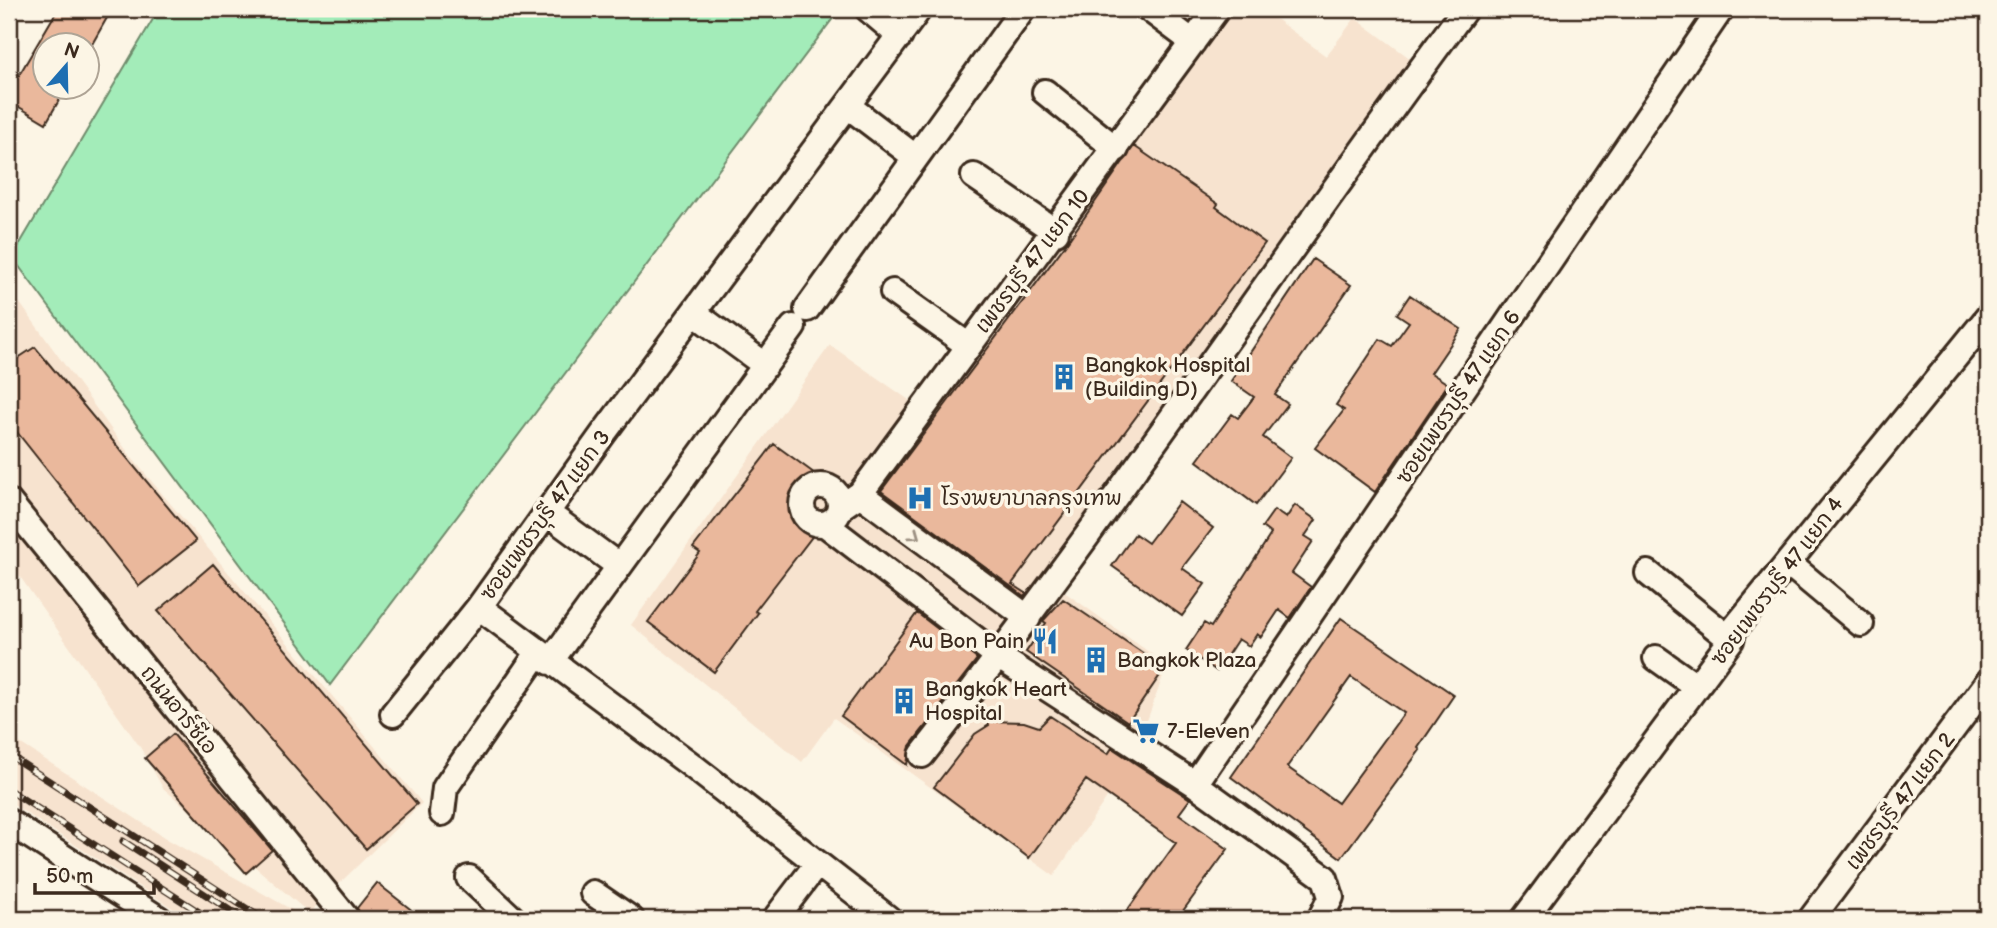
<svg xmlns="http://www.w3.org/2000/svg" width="1997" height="928" font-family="'Balsamiq Sans','Playpen Sans Thai',sans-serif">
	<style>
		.built { fill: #f7e3cf }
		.green { fill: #a3ecb9; stroke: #6f8b6c; stroke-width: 2 }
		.building { fill: #eab89c; stroke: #3b2a1e; stroke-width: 2; fill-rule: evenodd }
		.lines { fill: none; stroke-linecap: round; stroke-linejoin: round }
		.minor-casing { stroke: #3b2a1e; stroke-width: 30 }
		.minor { stroke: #fcf5e5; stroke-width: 24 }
		.rail-casing { stroke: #3b2a1e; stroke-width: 7 }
		.rail { stroke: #fcf5e5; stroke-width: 4.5; stroke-dasharray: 13; stroke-linecap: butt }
		.oneway { stroke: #9c9082 }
		.labels { text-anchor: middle; stroke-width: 7; stroke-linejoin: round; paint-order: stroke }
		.street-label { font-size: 21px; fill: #3b2a1e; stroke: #fcf5e5 }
		.poi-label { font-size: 21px; fill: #3b2a1e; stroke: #fcf5e5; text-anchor: start }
	</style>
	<rect width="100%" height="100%" fill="#fcf5e5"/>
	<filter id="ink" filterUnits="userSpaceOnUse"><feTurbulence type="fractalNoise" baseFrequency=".0143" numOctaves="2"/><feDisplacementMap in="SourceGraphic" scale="14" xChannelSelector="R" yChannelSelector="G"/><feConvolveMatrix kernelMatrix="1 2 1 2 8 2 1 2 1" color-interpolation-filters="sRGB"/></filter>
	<g filter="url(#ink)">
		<path class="built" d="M1218,9H1262L1326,56L1355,18L1430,73L1056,586L1167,665L1134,757L1054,876L834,718L802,762L631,625L830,345L922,409Z
			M9,288L132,458L422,803L309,913L163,788L140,747L9,561Z
			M9,736L167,839L308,919H189L9,802Z"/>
		<path class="green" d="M159,9H840L330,685L12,257Z"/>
		<path class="building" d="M58,9H112L91,46H46V88H66L46,123L9,101V92Z
			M1134,146L1218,204L1216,207L1265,243L1012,584L1026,593L1024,596L881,491L1068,241Z
			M1313,259L1351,285L1275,395L1288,404L1263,437L1291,458L1256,505L1197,461L1232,414L1238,418L1254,397L1231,381Z
			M1410,295L1461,329L1431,373L1448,384L1375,492L1315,448L1344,410L1336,405L1380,339L1392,346L1409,322L1397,314Z
			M35,347L196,541L139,586L9,422V364Z
			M774,444L822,479L800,488L790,505L796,524L814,534L755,611L758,613L714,672L648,622L700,553L693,548Z
			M1179,502L1213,528L1182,568L1205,584L1182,616L1112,566L1135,534L1148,543Z
			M1295,505L1316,520L1305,536L1313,541L1292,573L1311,587L1290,618L1279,610L1261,637L1257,634L1249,646L1238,639L1217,671L1186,650L1204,623L1211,627L1271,534L1262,527L1274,510L1286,518Z
			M213,564L417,804L366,849L158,611Z
			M1063,599L1165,668L1128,722L1026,652L1046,623L1043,621Z
			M917,613L977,659L910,746L907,765L841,716Z
			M1341,618L1454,695L1418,748L1420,750L1341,858L1231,777ZM1351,677L1404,713L1338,803L1287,767Z
			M1050,716L1108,754L1112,748L1190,799L1179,814L1228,849L1177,919H1121L1176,843L1086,780L1029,858L934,787L975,734L989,725L988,721L1024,722L1039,727Z
			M173,734L272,850L246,873L145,758Z
			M377,883L423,919H363L357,908Z"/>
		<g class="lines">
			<g class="minor-casing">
				<path id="minor" d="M868,9L900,36
					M1149,9L1193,42
					M1045,92L1116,149
					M848,106L915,157
					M974,176L1056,232
					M893,292L969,346
					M807,309L1023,9
					M694,313L765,365
					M802 505a19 19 0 1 1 38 0a19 19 0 1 1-38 0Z
					M860,494L1028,618
					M9,502L347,919
					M841,507L860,494L1217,9
					M547,513L619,566
					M825,524L999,657L1195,784L1325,878L1331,897L1320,919
					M1788,563L1861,624
					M1648,573L1731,640
					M1656,658L1697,687
					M550,662L793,327
					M393,714L479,607
					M922,755C1112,513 1282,256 1465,9
					M1195,784L1721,9
					M442,813L445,788L538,653
					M9,822L159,919
					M469,878L513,919
					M593,893L631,919
					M775,919L817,864
					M889,919L690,764L479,607L603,434L919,9
					M1524,919L1731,640L1734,629L1988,317
					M1811,919L1988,682"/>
			</g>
			<use href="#minor" class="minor"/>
			<g class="rail-casing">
				<path id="rail" d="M9,755L263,919
					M9,790L210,919
					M123,841L237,915"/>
			</g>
			<use href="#rail" class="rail"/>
		</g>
		<defs><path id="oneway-chevron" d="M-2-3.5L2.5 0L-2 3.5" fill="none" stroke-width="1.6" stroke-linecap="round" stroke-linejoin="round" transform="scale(1.75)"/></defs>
		<use class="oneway" href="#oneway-chevron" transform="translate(915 535) rotate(36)"/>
	</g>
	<defs>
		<g id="building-bare" transform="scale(2.1)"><path d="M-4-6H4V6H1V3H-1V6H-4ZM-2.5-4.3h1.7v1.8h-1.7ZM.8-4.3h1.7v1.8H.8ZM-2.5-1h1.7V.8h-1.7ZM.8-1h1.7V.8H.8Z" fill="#1f6fb2" stroke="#fcf5e5" stroke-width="2.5" paint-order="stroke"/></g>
		<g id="hospital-bare" transform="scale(2.1)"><path d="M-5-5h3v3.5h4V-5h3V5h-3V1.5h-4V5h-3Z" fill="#1f6fb2" stroke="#fcf5e5" stroke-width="2.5" paint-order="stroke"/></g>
		<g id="restaurant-bare" transform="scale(2.1)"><path d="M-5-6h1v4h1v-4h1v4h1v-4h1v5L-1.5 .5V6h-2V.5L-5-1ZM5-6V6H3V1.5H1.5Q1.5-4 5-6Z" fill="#1f6fb2" stroke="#fcf5e5" stroke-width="2.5" paint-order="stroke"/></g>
		<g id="supermarket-bare" transform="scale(2.1)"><path d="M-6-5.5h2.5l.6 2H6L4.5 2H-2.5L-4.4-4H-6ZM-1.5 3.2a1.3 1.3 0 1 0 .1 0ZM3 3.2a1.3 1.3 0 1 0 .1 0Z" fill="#1f6fb2" stroke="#fcf5e5" stroke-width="2.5" paint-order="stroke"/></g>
	</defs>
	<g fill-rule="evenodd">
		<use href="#building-bare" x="1064" y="377"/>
		<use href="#hospital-bare" x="920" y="498"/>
		<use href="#restaurant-bare" x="1045" y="641"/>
		<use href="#building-bare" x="1096" y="660"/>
		<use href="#building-bare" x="904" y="701"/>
		<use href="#supermarket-bare" x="1146" y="731"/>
	</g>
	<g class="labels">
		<g class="street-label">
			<text transform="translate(1032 261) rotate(-53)" y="7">เพชรบุุรี 47 แยก 10</text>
			<text transform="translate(1458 397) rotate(-56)" y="7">ซอยเพชรบุรี 47 แยก 6</text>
			<text transform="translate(545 515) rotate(-54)" y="7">ซอยเพชรบุรี 47 แยก 3</text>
			<text transform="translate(1777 581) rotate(-53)" y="7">ซอยเพชรบุรี 47 แยก 4</text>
			<text transform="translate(179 710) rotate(51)" y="7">ถนนอาร์ซีเอ</text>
			<text transform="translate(1900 801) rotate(-53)" y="7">เพชรบุุรี 47 แยก 2</text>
		</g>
		<g class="poi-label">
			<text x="1085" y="372">Bangkok Hospital<tspan x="1085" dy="24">(Building D)</tspan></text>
			<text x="941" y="505">โรงพยาบาลกรุงเทพ</text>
			<text x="1024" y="648" text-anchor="end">Au Bon Pain</text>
			<text x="1117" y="667">Bangkok Plaza</text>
			<text x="925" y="696">Bangkok Heart<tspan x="925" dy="24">Hospital</tspan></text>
			<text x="1167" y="738">7-Eleven</text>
		</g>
	</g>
	<rect width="1997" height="928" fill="none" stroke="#fcf5e5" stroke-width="35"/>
	<rect x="18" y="18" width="1962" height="893" fill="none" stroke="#3b2a1e" stroke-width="2.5" filter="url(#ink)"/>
	<g transform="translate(66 66) rotate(20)"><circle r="33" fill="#fcf5e5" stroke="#afa495" stroke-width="2"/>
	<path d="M0-5L12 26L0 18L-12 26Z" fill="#1f6fb2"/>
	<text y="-10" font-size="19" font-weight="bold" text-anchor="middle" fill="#3b2a1e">N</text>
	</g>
	<path d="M35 883v10h119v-10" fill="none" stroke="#3b2a1e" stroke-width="3.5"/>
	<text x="46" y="883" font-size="21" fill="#3b2a1e" stroke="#fcf5e5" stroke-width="5" paint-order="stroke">50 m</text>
</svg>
